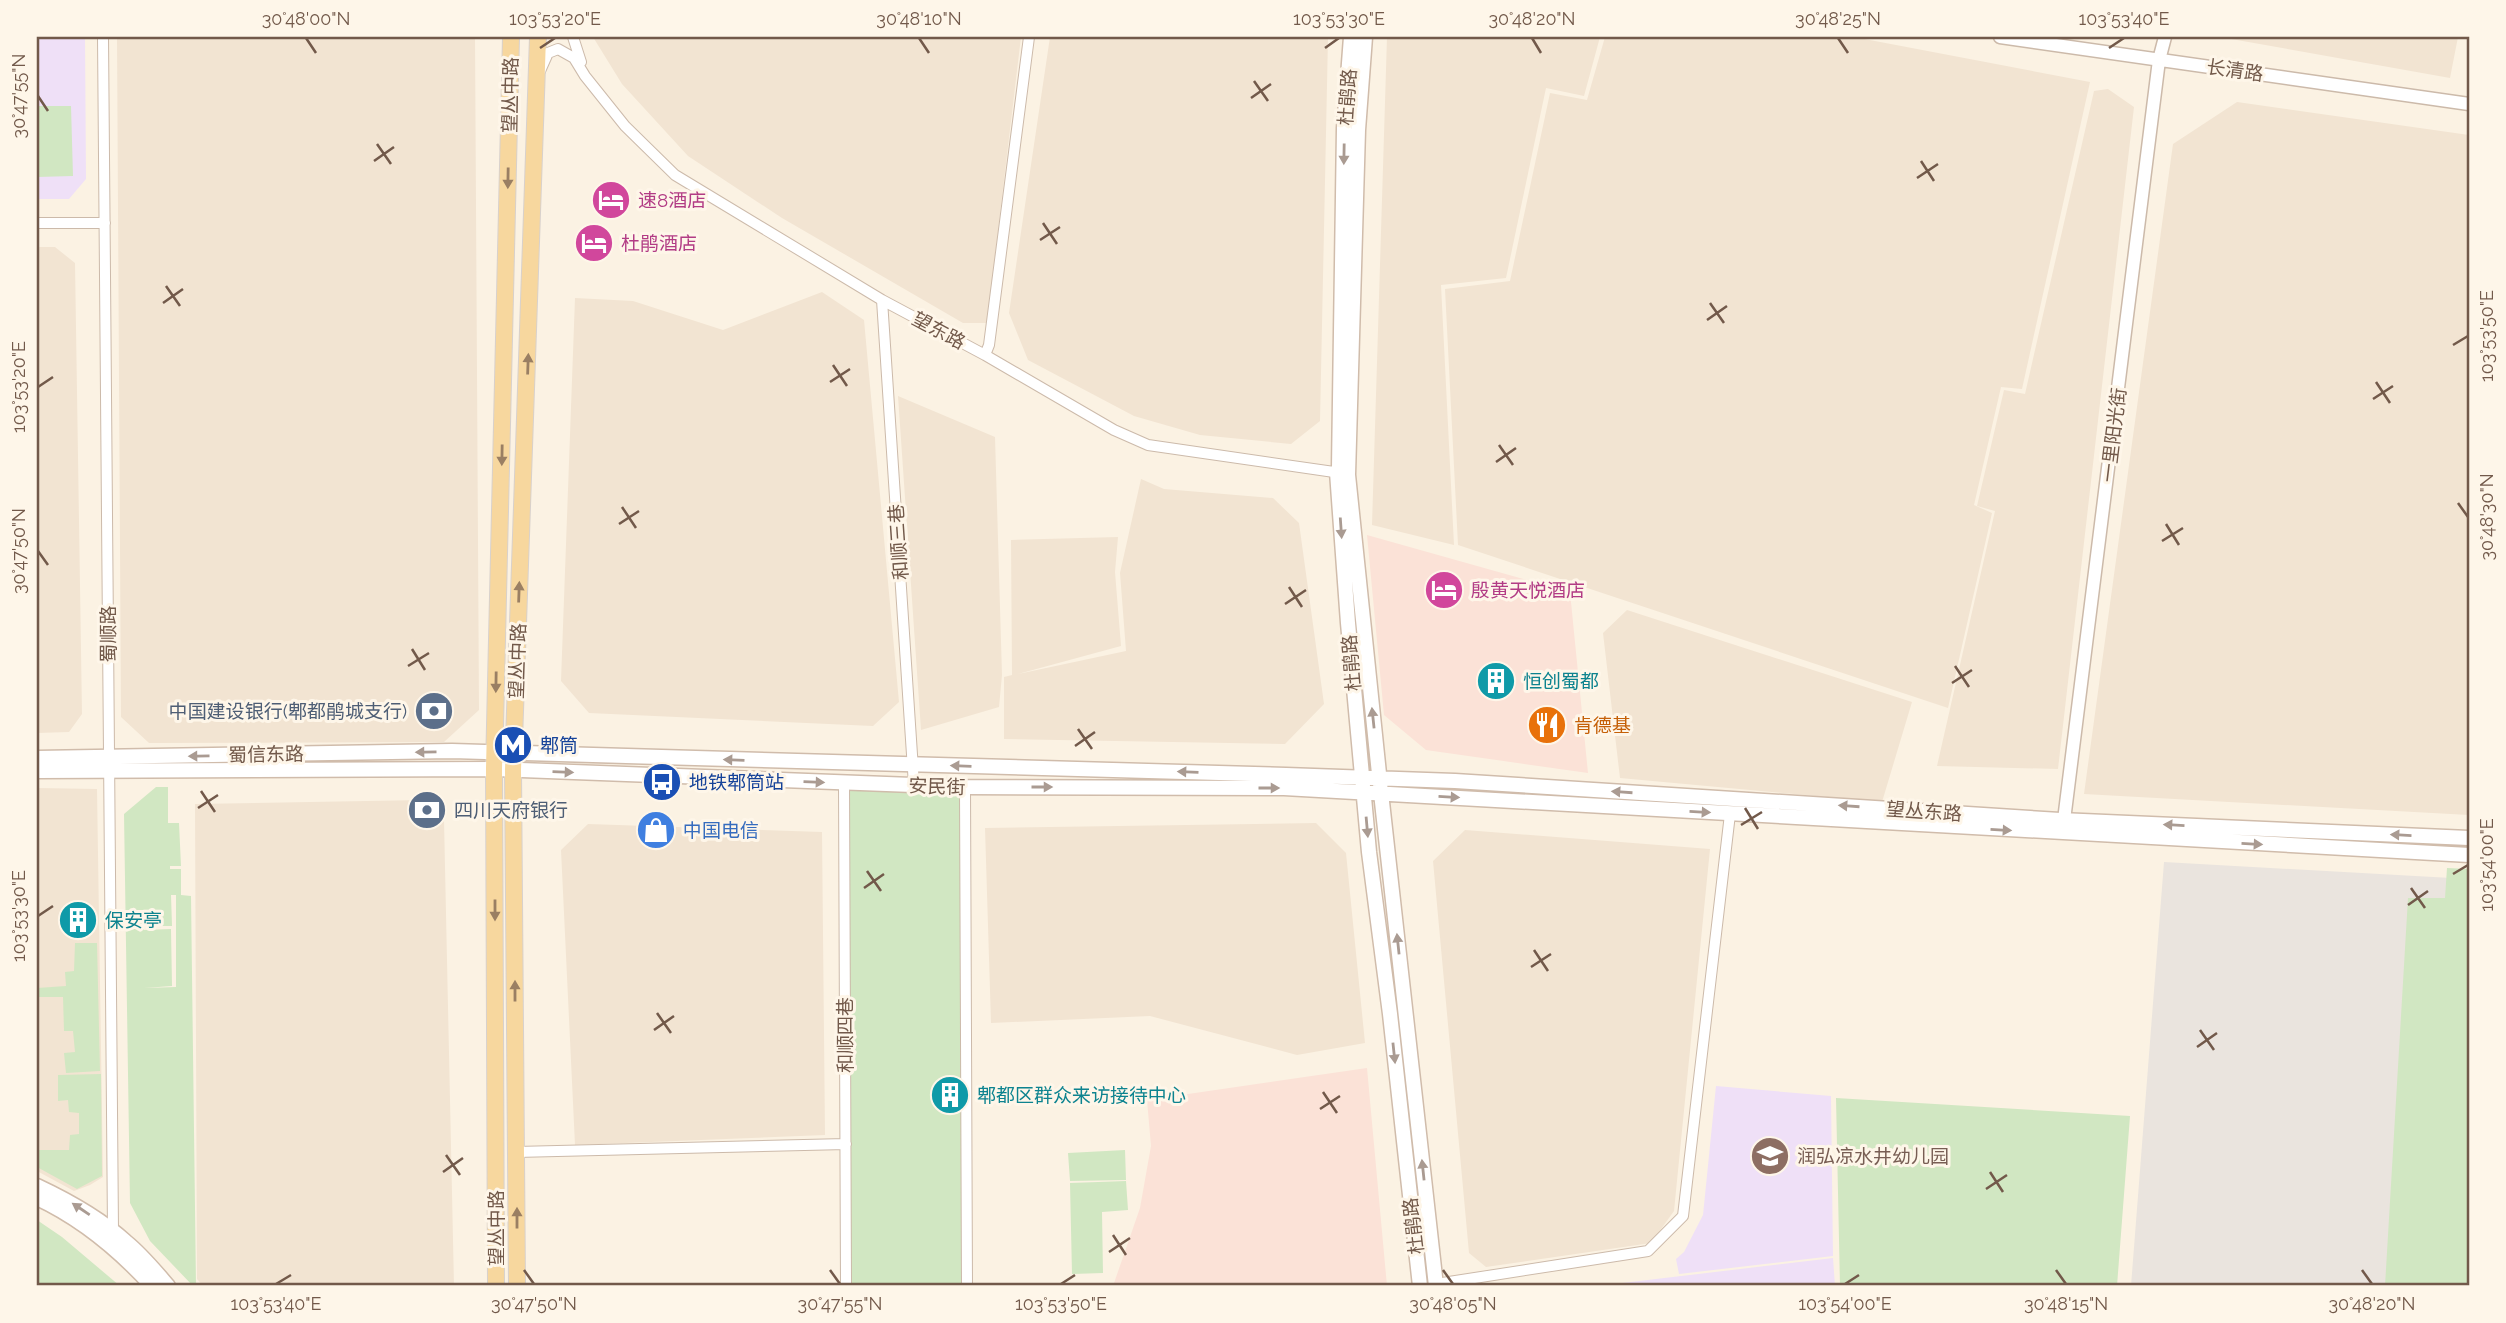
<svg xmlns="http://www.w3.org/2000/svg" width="2506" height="1323" font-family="Raleway,'Noto Sans SC',sans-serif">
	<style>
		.residential { fill: #f2e4d2 }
		.commercial { fill: #fbe2d7 }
		.industrial { fill: #eae4de }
		.education { fill: #efe0f7 }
		.green { fill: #d1e7c2; fill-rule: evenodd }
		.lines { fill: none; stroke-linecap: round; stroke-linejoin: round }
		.minor-casing { stroke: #ccbaaa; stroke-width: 12 }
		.tertiary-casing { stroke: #ccbaaa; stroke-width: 15 }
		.secondary-casing { stroke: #d0bcab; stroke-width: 17 }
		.primary-casing { stroke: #d8d1cc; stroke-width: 18 }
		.minor { stroke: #fff; stroke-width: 10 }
		.tertiary { stroke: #fff; stroke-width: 12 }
		.secondary { stroke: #fff; stroke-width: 14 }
		.primary { stroke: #f7d79e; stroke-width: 16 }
		.oneway { fill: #aa9b92 }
		.oneway2 { fill: #9a7f63 }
		.ticks { fill: none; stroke: #72594a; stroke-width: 2.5 }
		.labels { text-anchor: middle; stroke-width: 6; stroke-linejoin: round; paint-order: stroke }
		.street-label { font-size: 19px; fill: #72594a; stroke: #fef6e9 }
		.hotel-label { font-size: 19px; fill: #b23c85; stroke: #fef6e9; text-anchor: start }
		.culture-label { font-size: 19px; fill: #0d838f; stroke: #fef6e9; text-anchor: start }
		.service-label { font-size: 19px; fill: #4e5e75; stroke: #fef6e9; text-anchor: end }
		.food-label { font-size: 19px; fill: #c56008; stroke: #fef6e9; text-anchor: start }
		.transit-label { font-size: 19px; fill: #164399; stroke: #fef6e9; text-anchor: start }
		.shop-label { font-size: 19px; fill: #366cbe; stroke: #fef6e9; text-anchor: start }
		.education-label { font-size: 19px; fill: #785e54; stroke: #fef6e9; text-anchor: start }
		.neatline { fill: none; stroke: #72594a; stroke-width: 2.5 }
		.ticks-label { font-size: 18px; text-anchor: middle; fill: #72594a }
	</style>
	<rect width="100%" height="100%" fill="#fbf2e3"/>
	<path class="residential" d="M117,37H475L479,710L444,742L149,743L121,717Z
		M593,37H1021L987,323H963L782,218L688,156L622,84Z
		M1050,37H1328L1320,421L1291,444L1200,435L1134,416L1028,360L1009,313Z
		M1387,37H1600L1584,96L1546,88L1506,278L1441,285L1454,545L1372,525Z
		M1605,37H1854L2090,82L2022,389L2001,387L1974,505L1992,513L1948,708L1458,545L1445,289L1510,281L1550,93L1587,100Z
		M2220,37H2458L2450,78Z
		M2108,89L2134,107L2058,769L1937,766L1995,511L1977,506L2004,390L2025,394L2094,91Z
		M2237,102L2469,135V815L2084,794L2173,144Z
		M37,247H55L75,263L82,714L69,732L37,733Z
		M822,292L864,320L899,702L873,726L589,713L561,681L575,298L633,301L723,330Z
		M898,396L995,437L1002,675L999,707L921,730Z
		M1141,479L1164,489L1273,498L1299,523L1324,704L1285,744L1004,739V677L1012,675L1011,540L1118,537L1115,572L1121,646L1018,674L1126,651L1120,573Z
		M1627,610L1912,702L1882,802L1620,778L1603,633Z
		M37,788L97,789L103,1177L90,1185L74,1191L37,1171Z
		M423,800L444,820L454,1286H203L197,1279L195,804Z
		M1316,823L1346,853L1365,1043L1297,1055L1150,1016L991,1023L985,828Z
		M588,824L822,832L825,1135L575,1145L561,850Z
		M1465,830L1710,849L1674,1211L1651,1243L1486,1267L1469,1253L1433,861Z"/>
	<path class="commercial" d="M1367,535L1570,592L1588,773L1426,750L1384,715Z
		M1367,1068L1387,1286H1113L1140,1208L1151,1146L1147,1100Z"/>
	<path class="industrial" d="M2164,862L2469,879V1286H2131Z"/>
	<path class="education" d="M37,37H85L86,179L69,199H37Z
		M1716,1086L1831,1096L1833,1256L1679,1274L1676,1259L1684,1252L1703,1215Z
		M1833,1258L1835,1286H1597Z"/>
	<path class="green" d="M37,106H71L73,176L37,177Z
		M156,787H168V823H179L181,866H170V869H181V895L191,896L196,1286H193L150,1241L130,1203L124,814ZM171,895H176V987L144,988L172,986L171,929L144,930L143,926H172Z
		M847,790L960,792L962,1286H849Z
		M2447,868L2469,869V1286H2385L2408,898H2445Z
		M75,943H97L100,1071L66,1073L64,1053L75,1052L73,1031H64L63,997H37V988L66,986L65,972L74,971Z
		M101,1074L102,1176L77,1189L37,1167V1150H69L70,1135L79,1134V1113L69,1112L68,1100L58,1101V1075Z
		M1836,1098L2130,1116L2117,1286H1840Z
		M1125,1150L1126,1180L1070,1181L1068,1153Z
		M1126,1181L1128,1210L1102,1212L1103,1273L1072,1274L1070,1183Z
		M37,1220L62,1237L120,1286H37Z"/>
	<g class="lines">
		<g class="minor-casing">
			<path id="minor" d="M103,37L113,1231
				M573,37L581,62
				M540,71L548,53L558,49L574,58L585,76L625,126L675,175L882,300L985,355L1114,430L1148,445L1341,473
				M37,223H105
				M882,300L914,785
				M985,355L989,345L1029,37
				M844,783L846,1286
				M965,787L967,1286
				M516,1152L846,1144
				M1436,1284L1648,1251L1683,1216L1730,814"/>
		</g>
		<g class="tertiary-casing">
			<path id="tertiary" d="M2000,37L2469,104
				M2063,828L2159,60L2165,37"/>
		</g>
		<g class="secondary-casing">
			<path id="secondary" d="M1351,37L1344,128L1339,468L1337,472L1348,623L1369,852L1390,1014L1420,1286
				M1365,37L1358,130L1348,475L1381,793L1436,1286
				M37,758L452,751L1286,775L1455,781L2060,820L2469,838
				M37,771L494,769L965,787L1284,788L2469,855
				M37,1186C69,1201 100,1218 126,1242C142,1255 155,1271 168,1286
				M37,1198C80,1218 120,1251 152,1286"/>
		</g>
		<g class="primary-casing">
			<path id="primary" d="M496,1286L494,769L511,37
				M517,1286L513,770L538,37"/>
		</g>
		<use href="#minor" class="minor"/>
		<use href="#tertiary" class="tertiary"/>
		<use href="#secondary" class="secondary"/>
		<use href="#primary" class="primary"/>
	</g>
	<defs><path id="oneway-solid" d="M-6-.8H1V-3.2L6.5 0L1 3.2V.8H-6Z" transform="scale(1.75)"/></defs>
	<g class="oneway">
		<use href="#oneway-solid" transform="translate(1344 154) rotate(91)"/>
		<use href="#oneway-solid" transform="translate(1341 528) rotate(86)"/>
		<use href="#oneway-solid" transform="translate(1373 718) rotate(-96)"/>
		<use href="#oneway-solid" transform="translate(426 752) rotate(179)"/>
		<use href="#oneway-solid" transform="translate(199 756) rotate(179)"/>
		<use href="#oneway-solid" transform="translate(734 760) rotate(-178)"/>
		<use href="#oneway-solid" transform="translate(961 766) rotate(-178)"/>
		<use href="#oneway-solid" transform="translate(563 772) rotate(2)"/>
		<use href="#oneway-solid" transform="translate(1188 772) rotate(-178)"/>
		<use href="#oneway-solid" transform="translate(814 782) rotate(2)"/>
		<use href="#oneway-solid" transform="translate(1042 787)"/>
		<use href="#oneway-solid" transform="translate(1269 788)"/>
		<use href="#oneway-solid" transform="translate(1622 792) rotate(-176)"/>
		<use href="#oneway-solid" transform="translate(1449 797) rotate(3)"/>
		<use href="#oneway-solid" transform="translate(1849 806) rotate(-176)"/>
		<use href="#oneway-solid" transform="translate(1700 812) rotate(3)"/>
		<use href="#oneway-solid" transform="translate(2174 825) rotate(-177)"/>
		<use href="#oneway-solid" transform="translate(1367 827) rotate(85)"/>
		<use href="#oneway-solid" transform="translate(2001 830) rotate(3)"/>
		<use href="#oneway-solid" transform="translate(2401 835) rotate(-177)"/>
		<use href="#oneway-solid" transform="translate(2252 844) rotate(3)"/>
		<use href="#oneway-solid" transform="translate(1398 944) rotate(-96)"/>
		<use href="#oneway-solid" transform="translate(1394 1053) rotate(84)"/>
		<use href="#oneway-solid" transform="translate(1423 1170) rotate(-96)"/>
		<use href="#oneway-solid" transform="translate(81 1209) rotate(-146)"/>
	</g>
	<g class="oneway2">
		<use href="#oneway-solid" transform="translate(508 178) rotate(91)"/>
		<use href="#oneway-solid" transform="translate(528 364) rotate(-88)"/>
		<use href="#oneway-solid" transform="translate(502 455) rotate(91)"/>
		<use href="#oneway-solid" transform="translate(519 592) rotate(-88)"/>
		<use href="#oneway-solid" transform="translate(496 682) rotate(91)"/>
		<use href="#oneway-solid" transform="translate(495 910) rotate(90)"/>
		<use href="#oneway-solid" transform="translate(515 991) rotate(-90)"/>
		<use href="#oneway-solid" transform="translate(517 1218) rotate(-90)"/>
	</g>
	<path class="ticks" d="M306,38L316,53M919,38L929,53M1532,38L1541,53M1838,38L1848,53M540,48L555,38M1325,48L1339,38M2109,48L2124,38M1254,81L1268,101M38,96L48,111M1251,98L1271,84M377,144L391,164M374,161L394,147M1921,161L1934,181M1917,178L1938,164M1043,223L1057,244M1040,240L1060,227M166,286L180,306M163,303L183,289M1710,303L1724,323M1707,320L1727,306M2453,345L2468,336M833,365L847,386M830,382L850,369M2376,382L2390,403M38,387L53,377M2373,399L2393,386M1499,445L1513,465M1496,462L1516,448M2458,503L2468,517M622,507L636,528M619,524L639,511M2166,524L2179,545M2162,541L2183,528M38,551L48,565M1289,587L1302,607M1285,604L1306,590M412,649L425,670M408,666L429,653M1955,666L1969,687M1952,683L1972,670M1078,729L1092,749M1075,746L1095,732M201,791L215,812M198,808L218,795M1745,808L1758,829M1741,825L1762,812M867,871L881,891M2453,874L2468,865M864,888L884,874M2411,888L2425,908M2408,905L2428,891M38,916L53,906M1534,950L1548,971M1531,967L1551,954M657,1013L671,1033M654,1030L674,1016M2200,1030L2214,1050M2197,1047L2217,1033M1323,1092L1337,1113M1320,1109L1340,1096M446,1155L460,1175M443,1172L463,1158M1990,1172L2003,1192M1986,1189L2007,1175M1113,1235L1126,1255M1109,1252L1130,1238M524,1270L534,1284M830,1270L840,1284M1443,1270L1453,1284M2056,1270L2066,1284M2362,1270L2372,1284M276,1284L291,1275M1061,1284L1075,1275M1845,1284L1859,1275"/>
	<defs>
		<g id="hotel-disc" transform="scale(2.0125)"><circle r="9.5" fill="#d1479c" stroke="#fef6e9"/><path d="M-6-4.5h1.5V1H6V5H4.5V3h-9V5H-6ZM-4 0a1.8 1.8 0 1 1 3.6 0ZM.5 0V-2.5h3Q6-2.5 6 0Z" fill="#fff"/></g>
		<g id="building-disc" transform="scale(2.0125)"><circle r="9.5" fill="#0f9aa8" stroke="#fef6e9"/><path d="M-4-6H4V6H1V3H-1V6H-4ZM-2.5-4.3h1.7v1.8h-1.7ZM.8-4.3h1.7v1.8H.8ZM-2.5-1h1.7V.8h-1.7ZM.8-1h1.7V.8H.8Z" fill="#fff"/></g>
		<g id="bank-disc" transform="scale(2.0125)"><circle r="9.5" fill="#5c6f8a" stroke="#fef6e9"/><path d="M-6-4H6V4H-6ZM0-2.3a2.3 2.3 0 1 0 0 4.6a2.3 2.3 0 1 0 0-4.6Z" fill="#fff"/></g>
		<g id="restaurant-disc" transform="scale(2.0125)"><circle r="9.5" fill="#e8710a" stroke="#fef6e9"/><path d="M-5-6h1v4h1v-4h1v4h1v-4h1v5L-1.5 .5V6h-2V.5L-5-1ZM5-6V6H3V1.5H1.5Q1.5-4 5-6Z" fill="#fff"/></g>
		<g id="metro-disc" transform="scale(2.0125)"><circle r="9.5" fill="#1a4fb4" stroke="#fef6e9"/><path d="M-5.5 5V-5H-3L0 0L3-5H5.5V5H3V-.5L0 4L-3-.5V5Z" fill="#fff"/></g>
		<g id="bus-disc" transform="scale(2.0125)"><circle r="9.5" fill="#1a4fb4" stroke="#fef6e9"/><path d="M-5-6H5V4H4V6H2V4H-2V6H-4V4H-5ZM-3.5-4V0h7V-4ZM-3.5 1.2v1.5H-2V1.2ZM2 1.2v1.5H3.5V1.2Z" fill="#fff"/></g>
		<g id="shop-disc" transform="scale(2.0125)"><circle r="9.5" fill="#3f7fe0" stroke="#fef6e9"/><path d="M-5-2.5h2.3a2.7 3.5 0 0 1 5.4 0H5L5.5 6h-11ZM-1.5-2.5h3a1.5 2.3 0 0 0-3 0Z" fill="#fff"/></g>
		<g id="school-disc" transform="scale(2.0125)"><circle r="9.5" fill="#8d6e63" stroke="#fef6e9"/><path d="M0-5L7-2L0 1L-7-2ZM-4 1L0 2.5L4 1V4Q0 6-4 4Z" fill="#fff"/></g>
	</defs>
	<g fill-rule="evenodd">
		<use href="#hotel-disc" x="611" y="200"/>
		<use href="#hotel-disc" x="594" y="243"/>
		<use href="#hotel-disc" x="1444" y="590"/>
		<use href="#building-disc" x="1496" y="681"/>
		<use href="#bank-disc" x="434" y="711"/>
		<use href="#restaurant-disc" x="1547" y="725"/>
		<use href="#metro-disc" x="513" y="745"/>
		<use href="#bus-disc" x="662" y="782"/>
		<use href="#bank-disc" x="427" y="810"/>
		<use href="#shop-disc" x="656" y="830"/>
		<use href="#building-disc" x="78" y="920"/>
		<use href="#building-disc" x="950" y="1095"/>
		<use href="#school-disc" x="1770" y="1156"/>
	</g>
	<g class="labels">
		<g class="street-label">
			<text transform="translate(2235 70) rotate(8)" y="7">长清路</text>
			<text transform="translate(510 95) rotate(-89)" y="7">望丛中路</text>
			<text transform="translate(1347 97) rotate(-86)" y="7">杜鹃路</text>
			<text transform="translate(939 330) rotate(28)" y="7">望东路</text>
			<text transform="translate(2113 435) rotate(-83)" y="7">一里阳光街</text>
			<text transform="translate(898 542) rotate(-94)" y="7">和顺三巷</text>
			<text transform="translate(108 634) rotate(-90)" y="7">蜀顺路</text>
			<text transform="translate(517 661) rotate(-88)" y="7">望丛中路</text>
			<text transform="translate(1351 663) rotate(-95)" y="7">杜鹃路</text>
			<text transform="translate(266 754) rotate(-1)" y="7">蜀信东路</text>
			<text transform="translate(937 786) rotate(2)" y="7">安民街</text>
			<text transform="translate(1924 811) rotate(4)" y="7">望丛东路</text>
			<text transform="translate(845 1035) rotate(-90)" y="7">和顺四巷</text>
			<text transform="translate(1413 1226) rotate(-97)" y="7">杜鹃路</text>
			<text transform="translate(496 1228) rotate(-90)" y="7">望丛中路</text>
		</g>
		<g class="hotel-label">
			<text x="638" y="207">速8酒店</text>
			<text x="621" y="250">杜鹃酒店</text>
			<text x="1471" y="597">殷黄天悦酒店</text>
		</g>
		<g class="culture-label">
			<text x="1523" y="688">恒创蜀都</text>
			<text x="105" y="927">保安亭</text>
			<text x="977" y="1102">郫都区群众来访接待中心</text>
		</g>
		<g class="service-label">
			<text x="407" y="718">中国建设银行(郫都鹃城支行)</text>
			<text x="454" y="817" text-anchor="start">四川天府银行</text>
		</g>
		<g class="food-label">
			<text x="1574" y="732">肯德基</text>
		</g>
		<g class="transit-label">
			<text x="540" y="752">郫筒</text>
			<text x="689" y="789">地铁郫筒站</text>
		</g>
		<g class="shop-label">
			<text x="683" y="837">中国电信</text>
		</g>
		<g class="education-label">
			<text x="1797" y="1163">润弘凉水井幼儿园</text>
		</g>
	</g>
	<rect width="2506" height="1323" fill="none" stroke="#fef6e9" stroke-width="77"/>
	<rect x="38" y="38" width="2430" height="1246" class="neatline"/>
	<g class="ticks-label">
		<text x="306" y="25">30°48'00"N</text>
		<text x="555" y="25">103°53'20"E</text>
		<text x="919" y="25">30°48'10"N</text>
		<text x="1339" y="25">103°53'30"E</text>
		<text x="1532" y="25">30°48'20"N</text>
		<text x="1838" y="25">30°48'25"N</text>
		<text x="2124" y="25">103°53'40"E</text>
		<text transform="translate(19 96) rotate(-90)" y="6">30°47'55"N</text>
		<text transform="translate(2487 336) rotate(-90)" y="6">103°53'50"E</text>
		<text transform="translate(19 387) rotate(-90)" y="6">103°53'20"E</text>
		<text transform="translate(2487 517) rotate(-90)" y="6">30°48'30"N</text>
		<text transform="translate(19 551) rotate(-90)" y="6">30°47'50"N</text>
		<text transform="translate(2487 865) rotate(-90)" y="6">103°54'00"E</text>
		<text transform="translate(19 916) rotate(-90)" y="6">103°53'30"E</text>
		<text x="276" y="1310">103°53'40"E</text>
		<text x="534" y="1310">30°47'50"N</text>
		<text x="840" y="1310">30°47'55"N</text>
		<text x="1061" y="1310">103°53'50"E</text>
		<text x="1453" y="1310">30°48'05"N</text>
		<text x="1845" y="1310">103°54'00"E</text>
		<text x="2066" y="1310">30°48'15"N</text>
		<text x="2372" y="1310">30°48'20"N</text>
	</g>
</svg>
